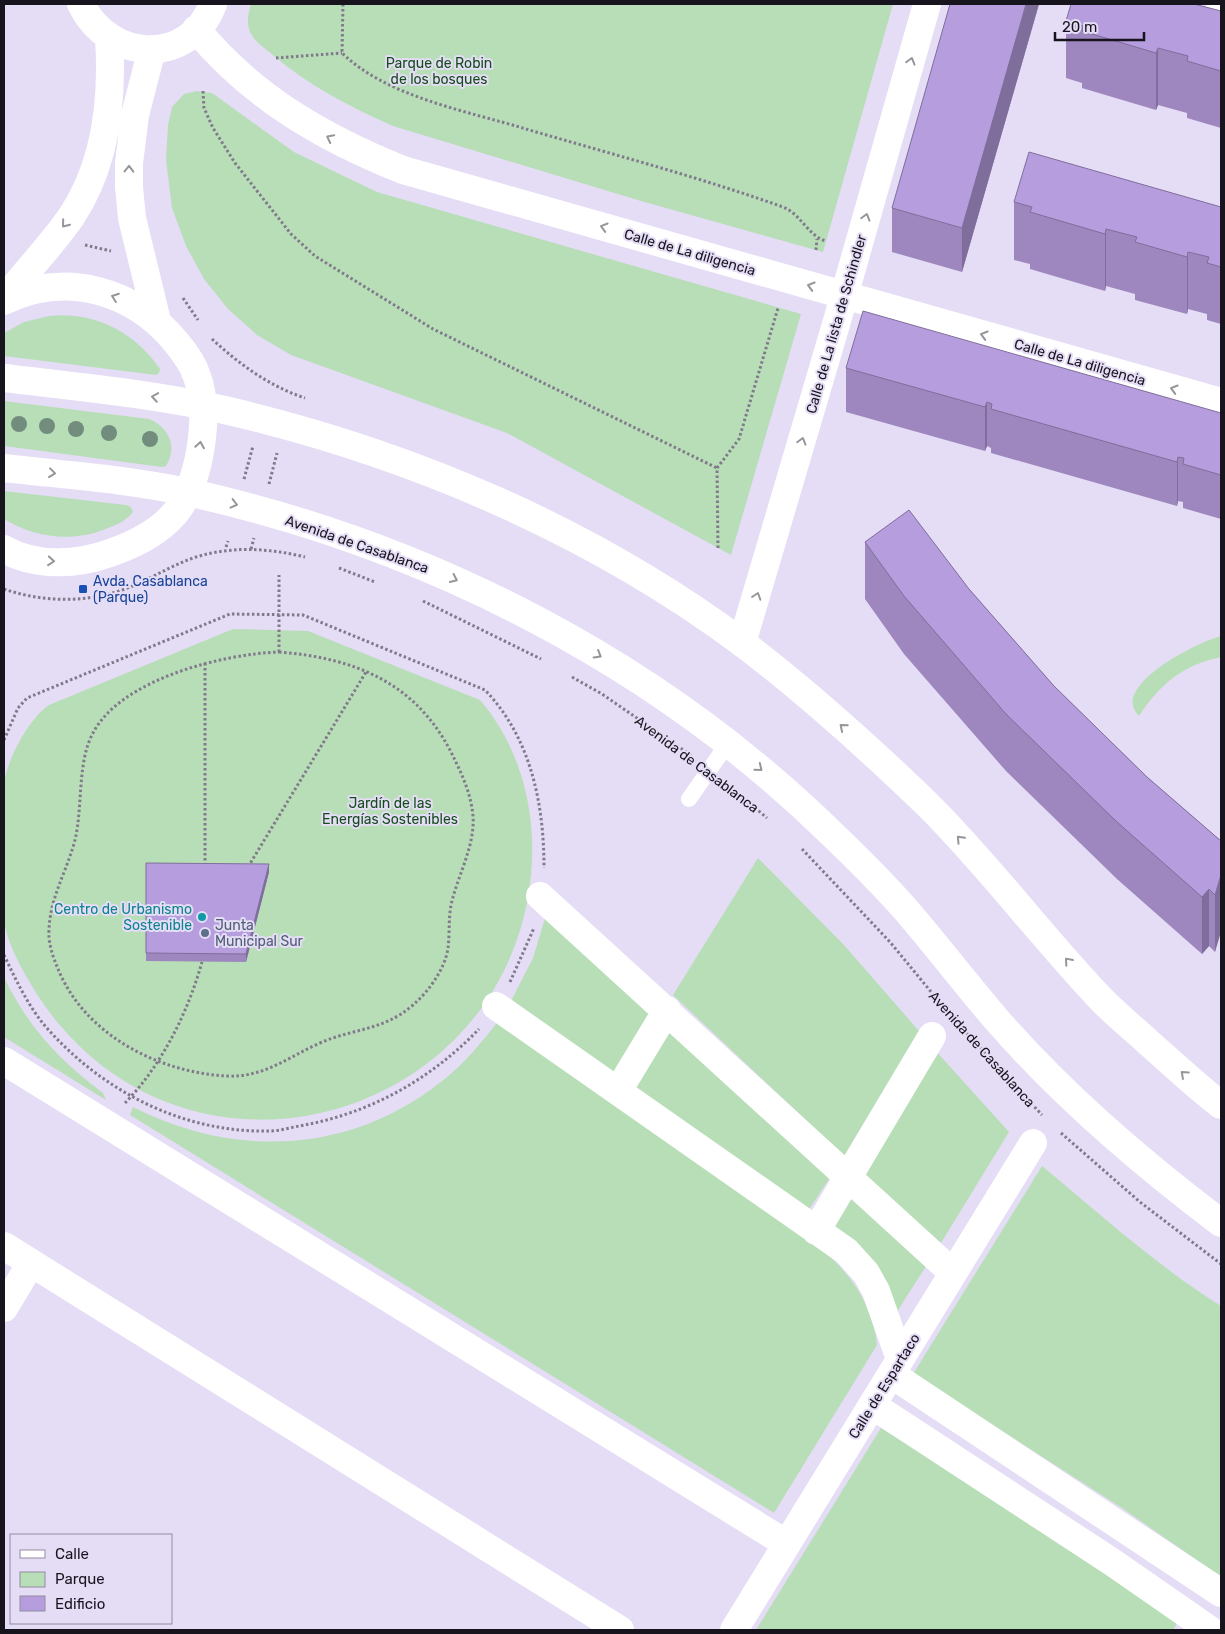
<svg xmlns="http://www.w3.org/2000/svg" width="1225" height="1634" font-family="Rubik,sans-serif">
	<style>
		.green { fill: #b8deb8 }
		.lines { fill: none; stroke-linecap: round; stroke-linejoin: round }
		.path { stroke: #807a8b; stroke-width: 3; stroke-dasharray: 2.5 2.5; stroke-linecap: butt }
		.lane { stroke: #fff; stroke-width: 16 }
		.street { stroke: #fff; stroke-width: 28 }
		.secondary { stroke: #fff; stroke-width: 28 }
		.tree { fill: #728d7d }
		.wall { fill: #9d87be }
		.shaded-wall { fill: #7f6e9b }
		.building { fill: #b69ddd; stroke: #7f6e9b }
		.oneway { stroke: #979599 }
		.transit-dot { fill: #1a4fb4; stroke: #e5dcf5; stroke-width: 2 }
		.culture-dot { fill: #0f9aa8; stroke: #e5dcf5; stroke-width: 2 }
		.service-dot { fill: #5c6f8a; stroke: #e5dcf5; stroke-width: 2 }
		.labels { text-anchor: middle; stroke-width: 4; stroke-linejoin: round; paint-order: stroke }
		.park-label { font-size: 14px; fill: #144d1b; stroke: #e5dcf5 }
		.street-label { font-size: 14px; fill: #17141d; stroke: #e5dcf5 }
		.transit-label { font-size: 14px; fill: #164399; stroke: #e5dcf5; text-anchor: start }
		.culture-label { font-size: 14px; fill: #0d838f; stroke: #e5dcf5; text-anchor: end }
		.service-label { font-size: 14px; fill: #4e5e75; stroke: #e5dcf5; text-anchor: start }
	</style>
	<rect width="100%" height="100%" fill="#e5dcf5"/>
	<path class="green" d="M251,4H893L823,252L641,201L393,126C350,107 309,86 273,55C266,49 256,43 251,34C246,24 248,14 251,4Z
		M197,91L212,93L294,152L377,192L801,314L731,555L507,433L291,355L257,335L228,309L204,279L186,246L172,208L166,160L168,125L172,107L184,94Z
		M49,316C94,311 135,332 160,369L159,373L156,375L4,356V333L24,322Z
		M4,401L149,419C169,427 178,447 166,466L162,467L4,446Z
		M4,491L126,505L131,507L133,512C127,520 117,525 108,528C73,543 35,538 4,519Z
		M233,629L308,631L480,700C521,748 537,812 531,875C508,1112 211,1207 58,1023C39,1000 7,950 4,920C2,904 4,888 4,873C4,844 1,813 4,785C6,761 29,718 49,705Z
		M1221,636V657C1183,665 1160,684 1139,716C1108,686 1200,641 1221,636Z
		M758,858L844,945L919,1031L844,1156L673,995Z
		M546,915L654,1009L613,1075L511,1001L533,958Z
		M4,977C27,1026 60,1061 103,1093L106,1100L4,1037Z
		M499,1020L824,1251C853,1277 873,1306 877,1345L774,1513L130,1115L133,1107C235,1159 351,1154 442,1081C464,1064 482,1042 499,1020Z
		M669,1024L831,1176L808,1211L632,1087Z
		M935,1050L1009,1132L941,1243L861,1172Z
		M1042,1166C1100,1214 1157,1266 1221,1306V1577L1122,1508L913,1374Z
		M847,1191L928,1263L893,1318L827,1225Z
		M881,1428L1104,1567L1179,1620L1173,1630H756Z"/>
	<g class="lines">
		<path class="path" d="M343,4L342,53C387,97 467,111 526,129C611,154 699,177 783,207C801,214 808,236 826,241
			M276,58L342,53
			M203,91L204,108L213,128L235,163L291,234L315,256L433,329L717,468
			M85,245L111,251
			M816,250L817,239
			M183,298L198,320
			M212,339C239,364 269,386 305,398
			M244,479L253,446
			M269,484L277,453
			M226,547L228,541
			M718,548L717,468L739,439L778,308
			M251,549L254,538
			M339,568L375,582
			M4,589C47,604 96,603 137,584C157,575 175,564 196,557C232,546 268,548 305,557
			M423,601L541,659
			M279,652C354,658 415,682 451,752C461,772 471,793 473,816C475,845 459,873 452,901C448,916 450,932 448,948C445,969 429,991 413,1005C383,1031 354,1028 320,1043C288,1057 264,1078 226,1076C158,1072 85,1035 58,969C53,957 48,943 49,930C50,897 67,871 75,840C83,807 77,762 93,733C121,679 223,654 279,652Z
			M279,652V575
			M205,663V867
			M572,677L602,694L692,756
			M4,740L18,708L27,698L230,614L303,615L485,690C531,738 544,804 544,868
			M728,785L767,818
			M802,849L890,942L946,1010
			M248,867L366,672
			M4,955C16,980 28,1006 46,1027C102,1091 183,1133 269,1131C279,1131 289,1128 299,1126C369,1114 430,1080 479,1029
			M510,982L534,928
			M960,1026L1042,1115
			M125,1103C162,1065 188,1012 202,962
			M1061,1133L1140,1202L1221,1264"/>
		<path class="lane" d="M689,799L728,743"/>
		<path class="street" d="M81,4C109,62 189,67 213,4
			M1220,4L1221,5
			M196,29C252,97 323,138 403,170L1221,402
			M152,49L135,115L129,163V187L132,218L157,321
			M4,300C25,272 51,246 71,217C106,165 113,99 109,38
			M4,301C66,271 133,290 176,342C184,352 192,362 196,374C211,410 201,473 181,505C165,530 136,544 110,553C77,565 35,567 4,549
			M742,643L837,321L927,4
			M540,896L953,1273
			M496,1006L846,1251L866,1273L876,1291L900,1359
			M4,1061L787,1544
			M618,1091L667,1010
			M816,1231L932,1036
			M4,1246L620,1630
			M4,1308L31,1263
			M891,1374L1221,1593
			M872,1405L1112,1562L1210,1630
			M734,1630L1033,1143"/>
		<path class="secondary" d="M4,378C79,387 155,394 229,411C411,454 590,530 741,642C807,692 870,749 929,806C990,867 1041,936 1100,998C1115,1014 1133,1028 1149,1043C1173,1064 1196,1086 1221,1105
			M4,468C65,475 127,479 187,492C428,545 658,663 834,836C859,860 884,885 906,910C937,946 966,984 996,1019C1063,1096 1140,1162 1221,1223"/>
	</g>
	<g class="tree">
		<circle cx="19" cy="424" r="8"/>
		<circle cx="47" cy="426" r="8"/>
		<circle cx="76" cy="429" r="8"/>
		<circle cx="109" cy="433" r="8"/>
		<circle cx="150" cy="439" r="8"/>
	</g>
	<path class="wall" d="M1039,4L962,272L892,252V208Z
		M1221,11V128L1187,118V113L1158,105L1156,110L1082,88V83L1066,78V21Z
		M1014,202L1221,207V324L1207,320V314L1188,309L1187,314L1135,300V294L1106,286L1105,291L1030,269V264L1014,260Z
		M846,368L1221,413V519L1183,508V502L1178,501L1177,506L991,453V448L987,446L985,451L846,412Z
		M865,542L969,589L1054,686L1147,777L1221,841L1215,952L1209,946L1202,954L1117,879L1006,771L904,654L865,599Z
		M146,863L269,872L246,962L146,961Z"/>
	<path class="shaded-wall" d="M1026,4H1039L962,272V228Z
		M1158,48V105L1156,110V53Z
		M1106,229V286L1105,291V234Z
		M1188,252V309L1187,314V257Z
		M987,402V446L985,451V407Z
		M1178,457V501L1177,506V462Z
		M269,864V872L246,962V954Z
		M1221,875V932L1215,952V895Z
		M1209,889V946L1202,954V897Z"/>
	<path class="building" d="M950,4H1026L962,228L892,208Z
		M1071,4H1194L1221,11V71L1187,61L1188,56L1158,48L1156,53L1082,31L1083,26L1066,21Z
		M1029,152L1221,207V267L1207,263L1209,257L1188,252L1187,257L1135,242L1137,237L1106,229L1105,234L1030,212L1032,207L1014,202Z
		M863,311L1221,413V475L1183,464L1184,458L1178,457L1177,462L991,409L992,404L987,402L985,407L846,368Z
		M909,510L969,589L1054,686L1147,777L1221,841V875L1215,895L1209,889L1202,897L1117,822L1006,714L904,596L865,542Z
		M146,863L269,864L246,954L146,953Z"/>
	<defs><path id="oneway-chevron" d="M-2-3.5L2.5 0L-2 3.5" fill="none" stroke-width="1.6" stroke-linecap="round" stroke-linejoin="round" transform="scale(1.25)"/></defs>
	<g class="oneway">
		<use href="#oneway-chevron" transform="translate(911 61) rotate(-74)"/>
		<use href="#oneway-chevron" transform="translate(330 138) rotate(-153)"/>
		<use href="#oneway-chevron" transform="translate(129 169) rotate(-89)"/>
		<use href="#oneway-chevron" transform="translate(866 217) rotate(-74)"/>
		<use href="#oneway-chevron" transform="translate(65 224) rotate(129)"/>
		<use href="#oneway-chevron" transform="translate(604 227) rotate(-164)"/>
		<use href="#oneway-chevron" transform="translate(811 286) rotate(-164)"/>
		<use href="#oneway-chevron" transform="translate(115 297) rotate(-160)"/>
		<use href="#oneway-chevron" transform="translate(984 335) rotate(-164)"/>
		<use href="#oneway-chevron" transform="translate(1174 389) rotate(-164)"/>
		<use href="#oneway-chevron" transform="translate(155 397) rotate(-171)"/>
		<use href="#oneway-chevron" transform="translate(802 441) rotate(-74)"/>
		<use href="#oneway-chevron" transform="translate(200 445) rotate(-81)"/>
		<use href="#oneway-chevron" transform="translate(52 473) rotate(7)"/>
		<use href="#oneway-chevron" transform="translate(234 504) rotate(14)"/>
		<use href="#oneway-chevron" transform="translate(51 561) rotate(5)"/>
		<use href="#oneway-chevron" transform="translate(454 579) rotate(25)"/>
		<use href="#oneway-chevron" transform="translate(757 596) rotate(-72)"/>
		<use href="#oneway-chevron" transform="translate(598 655) rotate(31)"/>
		<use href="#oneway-chevron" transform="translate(843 727) rotate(-140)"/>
		<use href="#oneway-chevron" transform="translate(759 768) rotate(39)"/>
		<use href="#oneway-chevron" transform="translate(960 839) rotate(-133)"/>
		<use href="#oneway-chevron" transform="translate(1068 961) rotate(-131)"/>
		<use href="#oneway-chevron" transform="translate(1184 1074) rotate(-138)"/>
	</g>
	<rect class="transit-dot" x="78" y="584" width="10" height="10" rx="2.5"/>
	<circle class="culture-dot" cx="202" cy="917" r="5"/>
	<circle class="service-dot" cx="205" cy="933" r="5"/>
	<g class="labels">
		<g class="park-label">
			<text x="439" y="68">Parque de Robin<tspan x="439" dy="16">de los bosques</tspan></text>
			<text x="390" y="808">Jardín de las<tspan x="390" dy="16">Energías Sostenibles</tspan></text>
		</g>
		<g class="street-label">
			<text transform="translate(690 252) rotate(16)" y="5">Calle de La diligencia</text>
			<text transform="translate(836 324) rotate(-74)" y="5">Calle de La lista de Schindler</text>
			<text transform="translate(1080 362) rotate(16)" y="5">Calle de La diligencia</text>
			<text transform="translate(357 544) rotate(19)" y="5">Avenida de Casablanca</text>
			<text transform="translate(697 764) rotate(37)" y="5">Avenida de Casablanca</text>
			<text transform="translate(982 1049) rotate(48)" y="5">Avenida de Casablanca</text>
			<text transform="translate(884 1386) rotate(-58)" y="5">Calle de Espartaco</text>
		</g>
		<g class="transit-label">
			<text x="93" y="586">Avda. Casablanca<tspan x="93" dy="16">(Parque)</tspan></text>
		</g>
		<g class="culture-label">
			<text x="192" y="914">Centro de Urbanismo<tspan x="192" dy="16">Sostenible</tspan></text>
		</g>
		<g class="service-label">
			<text x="215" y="930">Junta<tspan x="215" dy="16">Municipal Sur</tspan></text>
		</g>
	</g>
	<rect width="1225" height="1634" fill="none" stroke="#17141d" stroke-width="10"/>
	<rect x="10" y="1534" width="162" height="90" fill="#e5dcf5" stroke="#938c9f"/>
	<rect x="20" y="1550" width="25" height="8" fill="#ffffff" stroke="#938c9f"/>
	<text x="55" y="1559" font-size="15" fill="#17141d">Calle</text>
	<rect x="20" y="1572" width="25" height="15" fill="#b8deb8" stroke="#938c9f"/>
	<text x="55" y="1584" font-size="15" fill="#17141d">Parque</text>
	<rect x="20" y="1596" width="25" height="15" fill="#b69ddd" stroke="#938c9f"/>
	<text x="55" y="1609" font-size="15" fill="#17141d">Edificio</text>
	<path d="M1055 32v8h89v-8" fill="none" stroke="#17141d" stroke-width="2.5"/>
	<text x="1062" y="32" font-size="15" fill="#17141d" stroke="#e5dcf5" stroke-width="4" paint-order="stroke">20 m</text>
</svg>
